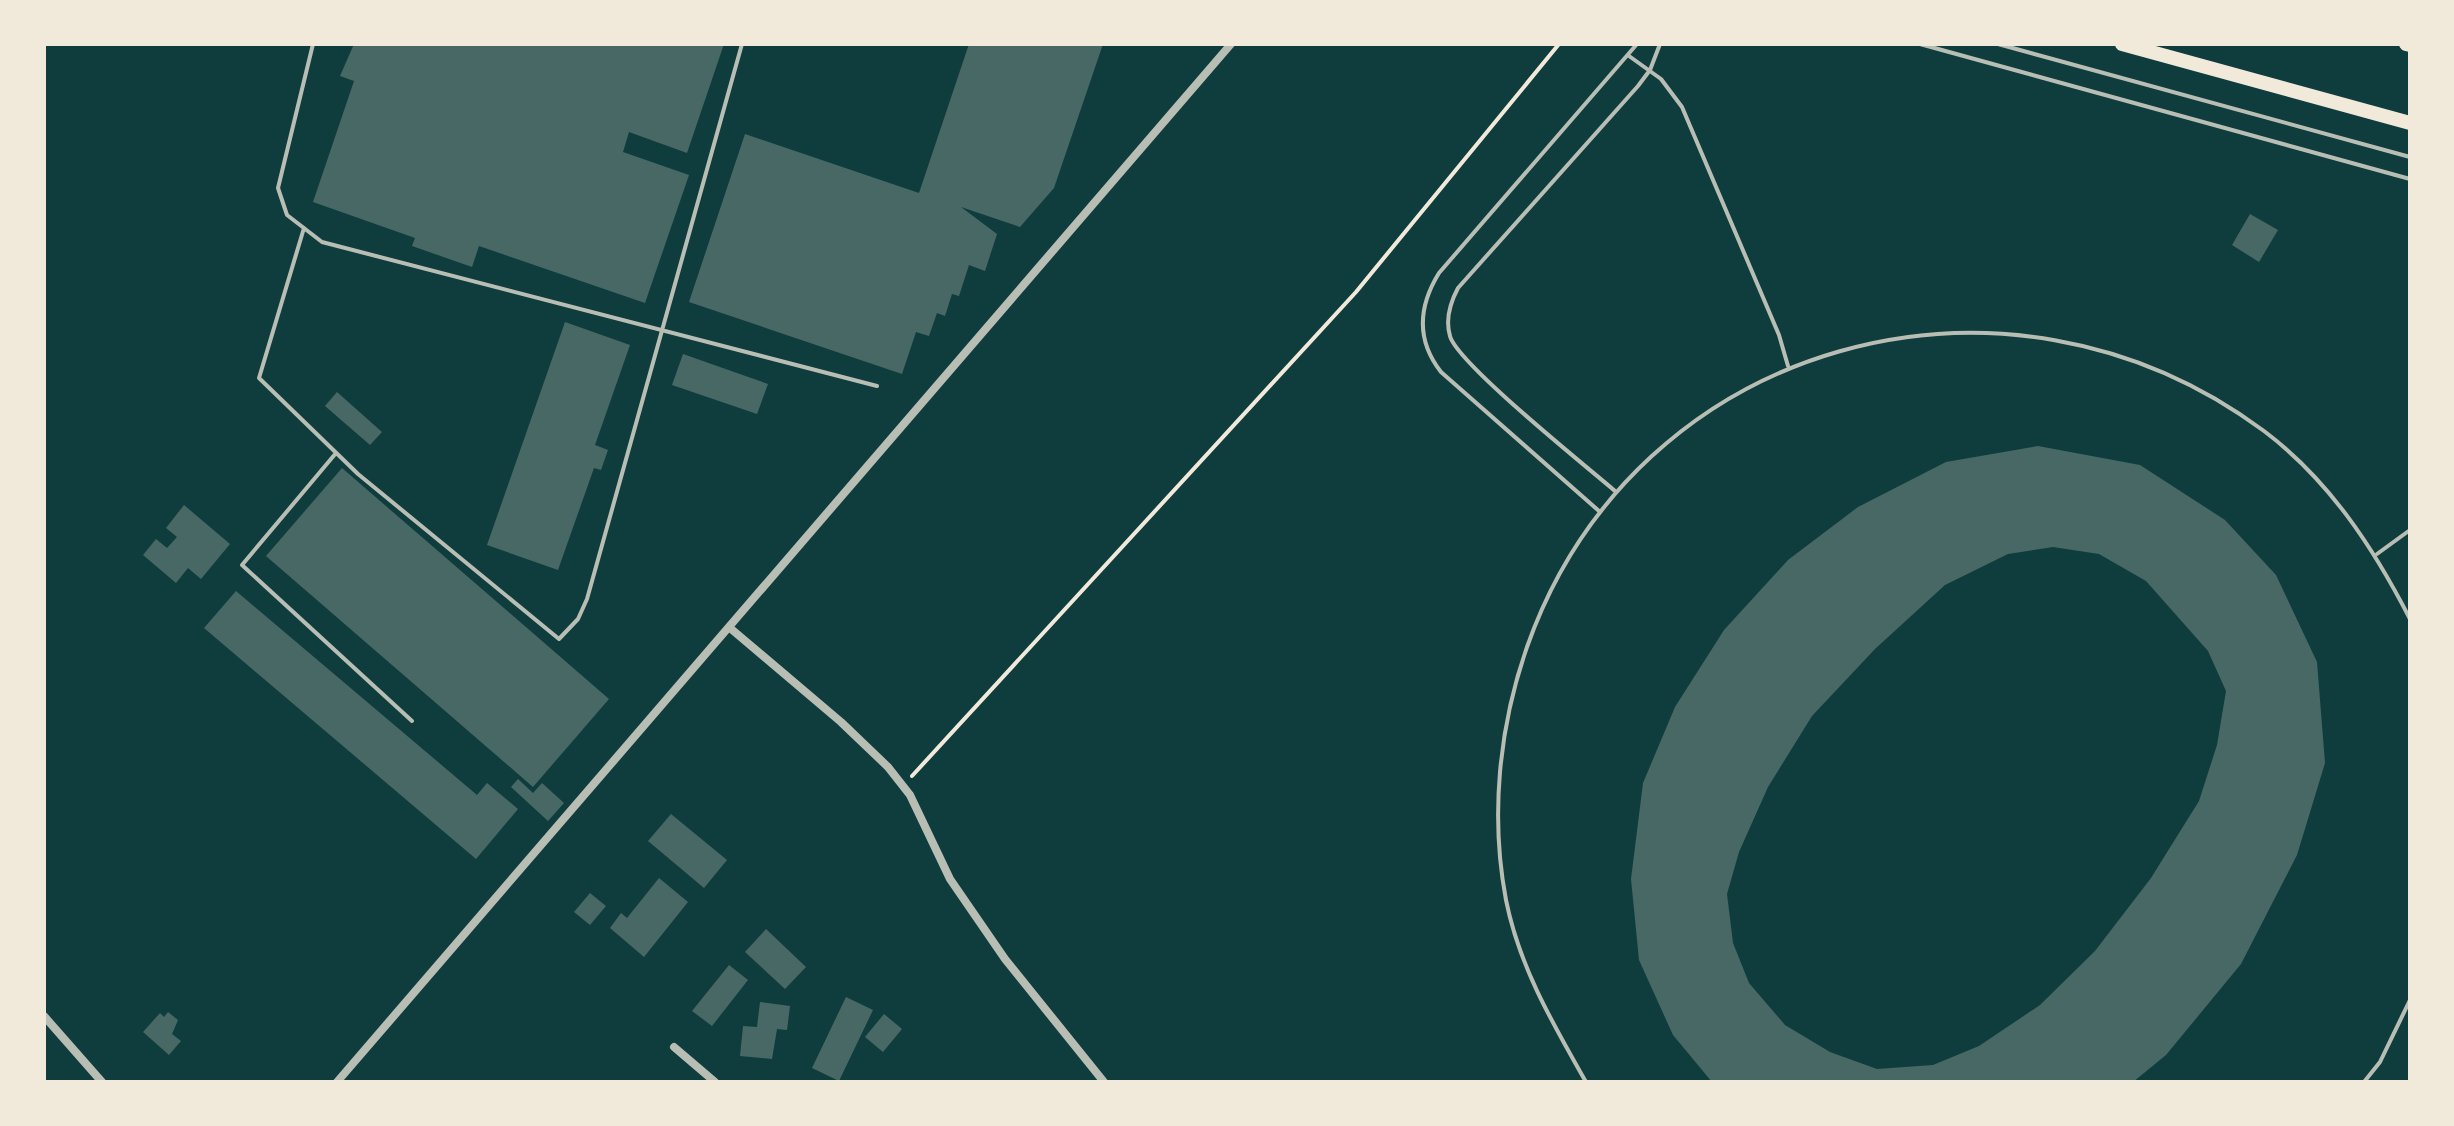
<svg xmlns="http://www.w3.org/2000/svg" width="2454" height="1126" font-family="'Source Sans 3',sans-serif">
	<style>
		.building { fill: #486865; fill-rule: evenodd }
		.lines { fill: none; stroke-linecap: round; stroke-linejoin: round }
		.path { stroke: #f1e9da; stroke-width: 4 }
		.service { stroke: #b8beb3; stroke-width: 4 }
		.minor { stroke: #b8beb3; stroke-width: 8 }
		.trunk { stroke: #f1e9da; stroke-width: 14 }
	</style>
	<rect width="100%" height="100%" fill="#0f3d3e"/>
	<path class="building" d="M354,44H724L687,153L629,132L623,152L689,175L645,303L479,246L472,267L412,246L415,238L313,202L354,81L340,76Z
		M969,44H1103L1054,188L1020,227L961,207L997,234L985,271L969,265L959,296L952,294L945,316L937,313L929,336L916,332L902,374L689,302L745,134L919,193Z
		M2250,214L2278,230L2259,262L2232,245Z
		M565,322L630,345L595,445L608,450L601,470L594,468L558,570L487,545Z
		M683,354L768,384L757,414L672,385Z
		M337,392L382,432L370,445L325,406Z
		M2038,446L2140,465L2225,520L2276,575L2317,662L2325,763L2297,855L2241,964L2166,1055L2133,1082H1712L1673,1035L1639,960L1631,879L1643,783L1675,707L1724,630L1788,560L1858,507L1946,462ZM2053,547L2099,554L2146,581L2208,651L2226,691L2217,745L2199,801L2151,878L2095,951L2040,1005L1979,1046L1933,1065L1877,1069L1830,1052L1785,1025L1749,983L1733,943L1727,894L1739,852L1768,787L1812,716L1875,649L1945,585L2008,554Z
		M342,468L609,699L533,787L266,556Z
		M184,505L230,544L201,579L188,568L176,583L143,555L156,539L167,548L177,537L166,528Z
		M236,591L477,795L487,783L518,809L476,859L204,628Z
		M518,779L533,793L542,783L564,803L548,821L511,787Z
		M671,814L727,860L704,888L648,841Z
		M659,878L688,902L644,957L610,928L621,913L627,918Z
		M590,893L606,906L590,925L574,912Z
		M766,929L806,967L785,989L745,952Z
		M729,965L748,980L712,1026L692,1011Z
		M846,997L873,1010L839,1081L812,1068Z
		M760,1002L790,1006L787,1030L777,1029L772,1059L740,1056L743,1026L757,1027Z
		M168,1012L178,1020L172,1034L181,1041L169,1055L143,1032L160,1013L164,1017Z
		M884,1014L902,1029L883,1052L865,1037Z"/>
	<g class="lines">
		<path class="path" d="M912,776L1356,292L1559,44"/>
		<path class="service" d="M313,44L278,188L287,215L322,242L877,386
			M1920,44L2410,179
			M1998,44L2410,157
			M1629,56L1661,79L1682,107L1779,335L1788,366
			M304,228L259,378L358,474L559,639L578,619L587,599L742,44
			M336,453L242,565L412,721
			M1615,491C1586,466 1457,363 1450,336C1445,319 1450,303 1458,288L1638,86L1650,70L1660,44
			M1599,511L1441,372C1416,340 1418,307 1439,273L1637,44
			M2377,554L2410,530
			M1586,1082C1553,1024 1519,966 1506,900C1490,816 1499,727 1527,647C1635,340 2005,238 2264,431C2329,480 2373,547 2410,619
			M2364,1082L2380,1062L2410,1000"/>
		<path class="minor" d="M730,628L841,722L888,767L910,795L950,879L1005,959L1104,1082
			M44,1016L102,1082
			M674,1047L715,1082
			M337,1082L1231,44"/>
		<path class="trunk" d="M2122,44L2410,123
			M2406,44L2410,45"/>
	</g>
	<rect width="2454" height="1126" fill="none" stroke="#f1e9da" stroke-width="92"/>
</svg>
